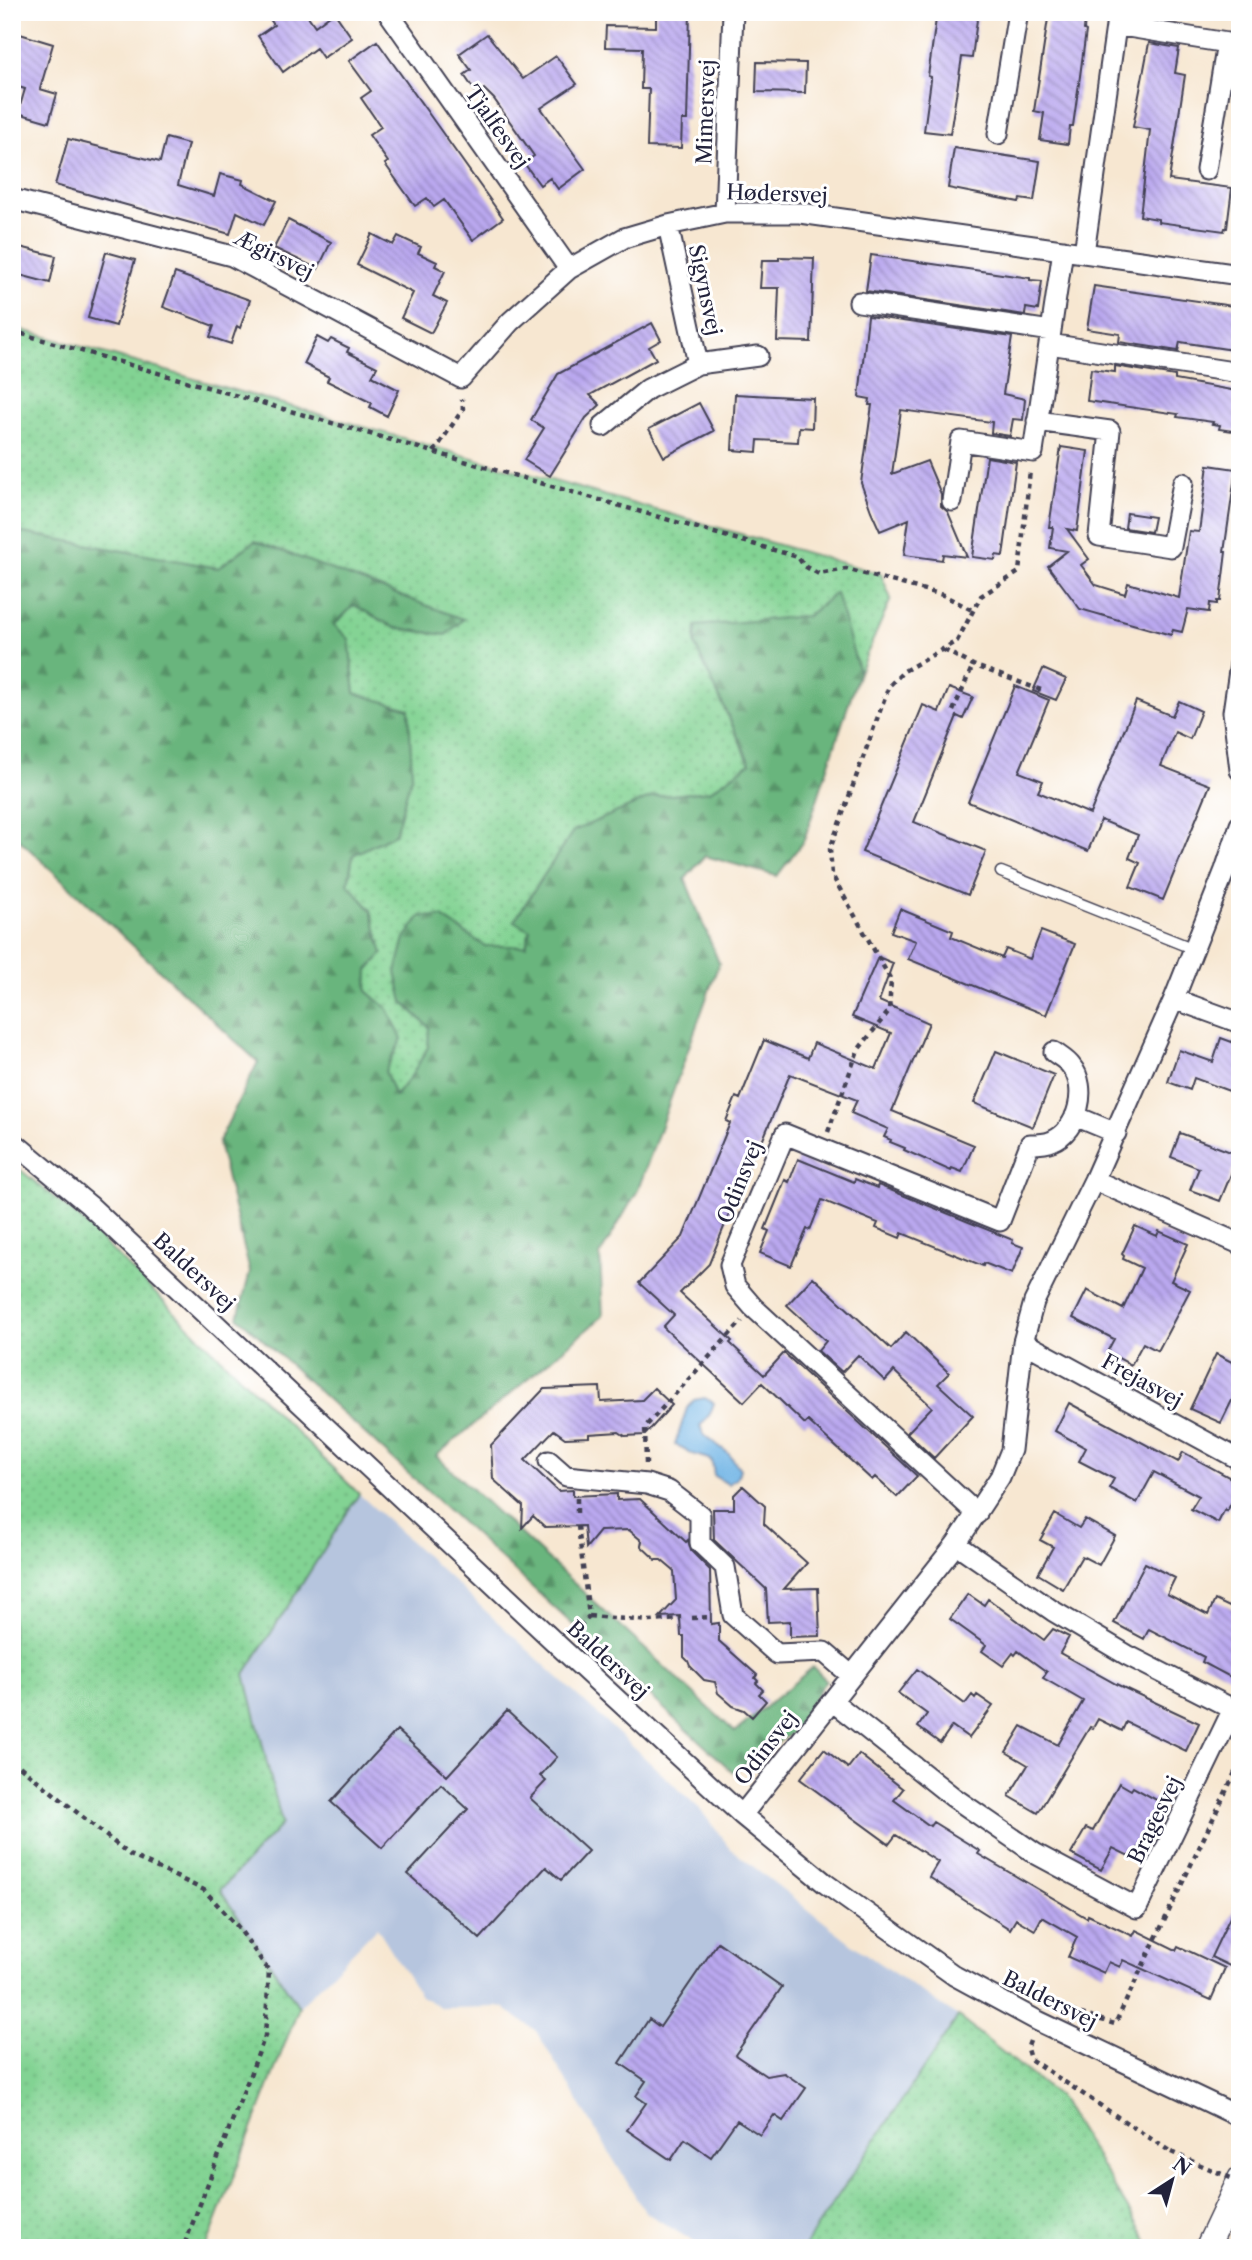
<svg xmlns="http://www.w3.org/2000/svg" width="1252" height="2260" font-family="'Libre Caslon Text',serif">
	<style>
		.industrial { fill: #b6c5de }
		.grass { fill: url(#grass-dots); stroke: #527a67; stroke-width: 2 }
		.forest { fill: url(#forest-firs); stroke: #466c5c; stroke-width: 2 }
		.water { fill: #70b4e5; stroke: #496b90; stroke-width: 2 }
		.building { fill: url(#building-back-hatch) }
		.lines { fill: none; stroke-linecap: round; stroke-linejoin: round }
		.service-casing { stroke: #424052; stroke-width: 13 }
		.minor-casing { stroke: #424052; stroke-width: 23 }
		.tertiary-casing { stroke: #424052; stroke-width: 26 }
		.path { stroke: #424052; stroke-width: 4.5; stroke-dasharray: 5 5; stroke-linecap: butt }
		.service { stroke: #fff; stroke-width: 10 }
		.minor { stroke: #fff; stroke-width: 19 }
		.tertiary { stroke: #fff; stroke-width: 23 }
		.path-bridge { stroke: #424052; stroke-width: 4.5; stroke-dasharray: 5 5; stroke-linecap: butt }
		.labels { text-anchor: middle; stroke-width: 6; stroke-linejoin: round; paint-order: stroke }
		.street-label { font-size: 21px; fill: #22223b; stroke: #fff }
	</style>
	<defs>
		<pattern id="grass-dots" width="8" height="8" patternUnits="userSpaceOnUse" patternTransform="scale(1.75)"><rect width="8" height="8" fill="#82d393"/><path d="M2 2h.1M6 6h.1" fill="none" stroke="#70b580" stroke-width="1.8" stroke-linecap="round"/></pattern>
		<pattern id="forest-firs" width="22" height="20" patternUnits="userSpaceOnUse" patternTransform="scale(1.75)"><rect width="22" height="20" fill="#69b57d"/><path d="M5 1l3.5 6h-7zM16 11l3.5 6h-7z" fill="#569368"/></pattern>
		<pattern id="building-back-hatch" width="6" height="6" patternUnits="userSpaceOnUse" patternTransform="scale(1.75)"><rect width="6" height="6" fill="#baa8ef"/><path d="M-1 5l2 2M0 0l6 6M5-1l2 2" fill="none" stroke="#9788c3"/></pattern>
	</defs>
	<rect width="100%" height="100%" fill="#fff"/>
	<filter id="ink" filterUnits="userSpaceOnUse"><feTurbulence type="fractalNoise" baseFrequency=".0143" numOctaves="2"/><feDisplacementMap in="SourceGraphic" scale="14" xChannelSelector="R" yChannelSelector="G"/><feConvolveMatrix kernelMatrix="1 2 1 2 8 2 1 2 1" color-interpolation-filters="sRGB"/></filter>
	<filter id="wash" filterUnits="userSpaceOnUse"><feTurbulence type="fractalNoise" baseFrequency=".00686" numOctaves="4" result="noise"/><feDisplacementMap in="SourceGraphic" scale="28" xChannelSelector="R" yChannelSelector="G"/><feGaussianBlur stdDeviation="1.57" result="paint"/><feColorMatrix in="noise" values="0 0 0 0 0 0 0 0 0 0 0 0 0 0 0 0 0 1.4 0 .05"/><feComposite in="paint" operator="in"/></filter>
	<g filter="url(#wash)">
		<rect width="100%" height="100%" fill="#f7e7d1"/>
		<path class="industrial" d="M359,1494L699,1808L731,1849L860,1950L958,2017L803,2248H704L645,2212L536,2031L503,2007L442,2008L420,1996L377,1927L299,2007L220,1890L282,1824L245,1673Z"/>
		<path class="grass" d="M12,327L881,574L891,599L859,672L835,594L807,616L696,627L695,645L750,763L710,791L652,797L514,921L530,930L526,946H485L442,917L403,1002L429,1027V1047L412,1075L394,1097L385,1071L388,1009L367,991L371,910L348,884L353,855L355,693L349,639L334,625L354,605L395,628L446,635L463,619L218,568L12,531Z
			M12,1163L78,1217L359,1494L245,1674L282,1824L220,1890L299,2007L206,2248H12Z
			M958,2017L1058,2096L1147,2240L1143,2248H803Z"/>
		<path class="forest" d="M12,531L218,568L255,541L463,619L446,635L395,628L354,605L334,625L349,639L355,693L409,709L412,774L395,834L353,855L348,884L371,910L383,954L368,970L367,991L388,1009L402,1039L385,1071L395,1096L412,1075L428,1047L429,1027L403,1002L396,972L405,938L421,916L442,917L485,946H526L530,930L514,921L573,831L652,797L710,791L750,763L695,645L696,626L807,616L836,593L859,672L804,840L777,876L705,856L685,879L719,963L638,1190L600,1255L603,1316L436,1456L735,1732L813,1667L826,1680L792,1733L733,1772L238,1317L250,1272L218,1143L258,1062L12,833Z"/>
		<path class="water" d="M705,1398L714,1403L710,1414L700,1426L704,1435L728,1453L740,1469L737,1478L728,1484L714,1476L712,1461C705,1456 697,1457 691,1453C685,1449 682,1447 675,1445L687,1408L694,1400Z"/>
		<g id="blocks">
			<path class="building" d="M265,12H305L315,26L334,12L352,38L323,58L316,48L283,72L258,36L274,25Z
				M656,12H690L687,120H682L681,148L647,147L649,89H641L642,48L605,47L606,26L656,27Z
				M937,12H978L972,58L962,57L950,134L924,131L931,80V77L928,76Z
				M1049,12L1085,17L1084,30L1086,31L1080,76L1073,126H1070L1068,144L1040,140L1044,113L1034,111Z
				M20,34L53,44L40,89L57,94L49,122L18,113L25,89L12,85V35L20,37Z
				M487,34L523,79L556,56L577,84L541,108L585,169L558,189L550,178L540,185L524,163L534,156L494,99L484,89L477,94L464,75L471,70L459,54Z
				M377,41L503,218L473,240L444,200L434,207L427,198L415,206L385,164L388,162L369,135L381,127L361,98L371,91L349,61Z
				M1149,43L1179,48L1175,73L1185,75L1169,180L1232,188L1227,228H1225L1224,231L1158,222V219L1140,216L1150,130L1133,127Z
				M757,62L806,63L805,93L756,92Z
				M166,138L188,144L178,185L214,196L220,174L243,180L242,184L276,201L264,225L237,212L230,234L55,185L68,139L160,162Z
				M954,148L1040,161L1034,201L1020,199L1019,202L948,188Z
				M288,220L331,242L318,269L274,248Z
				M372,234L393,245L398,236L421,247L418,253L437,262L435,266L445,271L433,296L447,303L431,333L401,318L413,293L357,265Z
				M12,245L56,256L50,283L12,273Z
				M106,252L135,260L116,326L88,318Z
				M871,255L1030,278V280L1042,281L1038,310L1026,308L1025,315L866,291Z
				M779,257L814,258L811,342L777,341L779,288H760L762,260H779Z
				M175,273L250,300L240,328L237,326L231,344L210,337L214,326L163,307Z
				M1094,286L1240,307V351L1180,342L1178,351L1119,342L1120,334L1087,329Z
				M868,316L1012,337L1003,394L1025,399L1023,420L1013,419L1010,436L991,433L992,422L901,410L892,474L927,461L941,494V506L948,512L967,557L943,554L942,560L904,555L909,519L880,531L871,511L861,483L872,405H869L870,399L859,397Z
				M652,323L661,340L649,347L656,359L590,395L600,405L586,418L550,476L524,460L544,428L531,420L558,374Z
				M317,337L328,343L331,339L349,348L347,352L377,367L372,376L399,390L387,416L370,407L372,403L327,381L329,377L304,364Z
				M1115,366L1175,376V380L1237,391L1236,395L1240,396V432L1219,429L1220,425L1212,424L1213,422L1177,417L1178,414L1087,401L1091,369L1115,372Z
				M735,394L813,398L812,428L799,427L798,442L758,440L757,452L732,450Z
				M699,403L714,431L664,457L649,429Z
				M1061,447L1088,451L1077,531L1067,529L1089,559L1081,565L1096,585L1125,594L1128,583L1179,598L1189,531L1199,532L1208,465L1236,469L1224,552H1226L1220,601H1217V604L1210,603L1209,612L1188,609L1182,632L1173,630L1171,635L1080,609L1048,566L1067,551L1050,548L1053,527H1049Z
				M987,457L1016,462L1003,556L996,555L995,560L972,557Z
				M1127,513L1154,517L1151,532L1125,528Z
				M1043,669L1066,679L1056,700L1033,691Z
				M1015,686L1049,700L1019,772L1043,781L1038,792L1090,814L1136,701L1172,716L1179,701L1201,711L1190,739L1175,732L1161,766L1210,785L1163,900L1130,887L1140,863L1129,858L1138,835L1101,820L1088,851L968,802Z
				M949,688L973,697L963,719L957,716L914,822L986,851L968,895L862,852L923,705L939,712Z
				M900,909L953,931L951,937L1002,958L1006,949L1030,959L1041,931L1075,944L1046,1015L908,959L916,941L891,932Z
				M878,957L893,963L879,1001L929,1023L892,1111L974,1145L962,1172L952,1168L951,1171L904,1150L905,1148L890,1142L891,1140L884,1137L888,1129L851,1113L857,1100L790,1074L759,1149L756,1148L709,1264L680,1293L732,1341L730,1343L764,1375L784,1353L917,1476L897,1497L875,1477L872,1480L808,1421L805,1424L762,1383L744,1402L663,1327L674,1315L639,1283L683,1237L730,1123L726,1121L736,1097L740,1099L764,1040L808,1058L814,1043L876,1069L891,1033L852,1017Z
				M1221,1038L1240,1045V1095L1194,1078L1190,1090L1168,1082L1179,1050L1213,1062Z
				M996,1051L1054,1075L1033,1127L974,1103Z
				M1180,1133L1239,1155L1220,1201L1190,1190L1199,1168L1171,1157Z
				M798,1159L854,1182L855,1179L877,1188L878,1185L1013,1240L1012,1243L1023,1247L1012,1274L984,1263L983,1266L902,1233L900,1238L876,1228L878,1223L822,1200L810,1230L807,1229L791,1266L760,1253L769,1231L765,1229L785,1180L789,1182Z
				M1135,1226L1157,1236L1159,1231L1188,1244L1171,1281L1190,1290L1158,1351L1143,1343L1131,1365L1107,1352L1114,1339L1073,1318L1087,1290L1123,1309L1142,1268L1123,1259L1124,1256L1122,1254Z
				M813,1277L891,1349L906,1332L949,1373L938,1384L973,1416L934,1458L907,1433L932,1407L894,1371L885,1381L858,1355L842,1372L818,1351L826,1341L787,1305Z
				M1216,1354L1240,1366V1384L1221,1423L1190,1409Z
				M600,1387L601,1402L642,1400L654,1388L672,1405L645,1435L625,1436L619,1432L589,1434V1437L565,1438L554,1430L525,1460L558,1491L573,1490V1496L617,1494V1500L640,1499L686,1542L688,1540L691,1551L710,1570L711,1624L719,1623V1641L757,1675L755,1678L758,1681L756,1683L763,1690L759,1694L766,1701L752,1717L744,1710L733,1706L718,1693L715,1682L704,1680L690,1666L688,1661L684,1657V1636H681L680,1616L660,1617L676,1600L674,1571L661,1560H656L641,1546L642,1541L629,1530L600,1531L586,1548L584,1526L545,1527L533,1516L522,1528L523,1506L493,1479L491,1445L544,1389Z
				M1069,1403L1178,1462L1183,1452L1240,1483V1487L1227,1511L1225,1509L1218,1523L1191,1509L1199,1496L1154,1472L1137,1503L1109,1488L1114,1479L1079,1461L1086,1448L1055,1431Z
				M743,1486L765,1506L764,1524L807,1563L784,1589L818,1588L820,1636L790,1637V1621L768,1622L766,1589L714,1540L713,1509H734V1495Z
				M1055,1514L1079,1528L1085,1519L1115,1536L1099,1565L1082,1556L1063,1589L1038,1574L1053,1547L1040,1540Z
				M1145,1563L1175,1578L1167,1594L1208,1615L1215,1600L1240,1612V1662L1232,1678L1202,1662L1204,1657L1149,1629L1144,1639L1114,1623Z
				M968,1594L984,1605L988,1599L1044,1640L1053,1629L1069,1637L1060,1653L1116,1684L1199,1723L1186,1751L1126,1722L1122,1731L1098,1719L1093,1728L1090,1727L1038,1813L1009,1796L1028,1765L1006,1752L1022,1726L1058,1745L1083,1701L1043,1678L1047,1672L1018,1651L1015,1655L1013,1653L1003,1666L982,1651L986,1645L950,1619Z
				M917,1669L965,1704L972,1695L975,1698L977,1695L993,1706L969,1738L952,1726L940,1743L918,1727L927,1714L898,1693Z
				M507,1711L557,1757L540,1776L546,1781L530,1798L588,1851L561,1880L546,1867L480,1939L408,1874L468,1809L441,1784L382,1848L331,1802L397,1730L447,1776Z
				M824,1749L848,1768L859,1754L903,1789L894,1800L930,1826L933,1822L980,1851L978,1854L1087,1918L1088,1915L1133,1936L1136,1930L1176,1950L1178,1946L1225,1968L1211,2000L1123,1960L1120,1967L1109,1962L1104,1973L1068,1957L1077,1937L1042,1917L1035,1930L1016,1919L1010,1929L967,1902L929,1877L938,1862L896,1835L889,1844L800,1779Z
				M1119,1783L1131,1790L1133,1787L1162,1803L1133,1858L1113,1848L1101,1870L1071,1854L1086,1828L1093,1831Z
				M1240,1896V1971L1211,1957Z
				M718,1942L782,1987L735,2055L766,2076L784,2073L806,2088L783,2121L774,2115L760,2135L737,2120L711,2157L685,2139L671,2160L627,2130L646,2103L636,2096L646,2081L620,2063L649,2019L660,2027Z"/>
		</g>
	</g>
	<g filter="url(#ink)">
		<use href="#blocks" fill-opacity="0" stroke="#424052" stroke-width="2"/>
		<g class="lines">
			<g class="service-casing">
				<path id="service" d="M1001,872L1194,949"/>
			</g>
			<g class="minor-casing">
				<path id="minor" d="M388,12L569,269
					M1116,25L1227,43L1206,170
					M998,134L1018,12
					M12,199L232,256L461,378L510,322L569,269L624,238L668,225L725,213H800L1240,275
					M725,213L733,12
					M668,225L698,364
					M1084,253L1118,12
					M859,302L1051,331
					M1049,344L1240,373
					M1037,421L1110,431L1099,536L1171,547L1183,483
					M603,426L648,389L698,364L758,356
					M952,501L961,441L1033,452L1063,250
					M1240,664L1233,712L1240,770
					M1174,999L1240,1023
					M1075,1116L1116,1133
					M12,1141L89,1205L560,1647L742,1815L826,1884L955,1976L1038,2021L1240,2117
					M1094,1180L1240,1244
					M1023,1342L1240,1460
					M549,1461L566,1476L647,1484L669,1491L700,1515V1543L725,1567L733,1615L777,1654L824,1652L852,1676
					M977,1514L753,1307L735,1286L730,1265L785,1134L1000,1221L1030,1144C1037,1144 1046,1144 1052,1141C1078,1131 1089,1087 1071,1066C1067,1060 1059,1056 1054,1052
					M832,1701L953,1797L1036,1854L1137,1908L1233,1709L1127,1655L1053,1611L956,1544
					M742,1815L956,1544L1000,1477L1011,1450L1023,1342L1034,1302L1094,1180L1174,999L1225,870L1240,825"/>
			</g>
			<g class="tertiary-casing">
				<path id="tertiary" d="M1207,2248L1240,2178"/>
			</g>
			<path class="path" d="M12,331L798,557L804,566L819,574L846,569L943,595L974,611
				M434,452L463,409L462,399
				M944,650L973,665L1041,690
				M953,711L973,665
				M828,1132L858,1050L889,1011L891,980L832,875L830,849L889,686L904,671L957,641L981,596L1019,572L1030,470
				M646,1464L645,1427L742,1321
				M577,1498V1514
				M589,1616L650,1621L680,1619
				M692,1618L712,1617
				M573,1634L589,1616L578,1526
				M12,1760L130,1855L204,1890L238,1927L269,1971L265,2036L183,2248
				M1071,2011L1115,2024L1240,1762
				M1030,2041L1027,2049L1030,2059L1171,2152"/>
			<use href="#service" class="service"/>
			<use href="#minor" class="minor"/>
			<use href="#tertiary" class="tertiary"/>
			<path class="path-bridge" d="M1171,2152L1240,2182"/>
		</g>
	</g>
	<g class="labels">
		<g class="street-label">
			<text transform="translate(706 112) rotate(-88)" y="7">Mimersvej</text>
			<text transform="translate(497 127) rotate(55)" y="7">Tjalfesvej</text>
			<text transform="translate(777 194) rotate(2)" y="7">Hødersvej</text>
			<text transform="translate(274 255) rotate(26)" y="7">Ægirsvej</text>
			<text transform="translate(705 290) rotate(78)" y="7">Sigynsvej</text>
			<text transform="translate(740 1182) rotate(-68)" y="7">Odinsvej</text>
			<text transform="translate(194 1272) rotate(43)" y="7">Baldersvej</text>
			<text transform="translate(1142 1381) rotate(29)" y="7">Frejasvej</text>
			<text transform="translate(608 1660) rotate(43)" y="7">Baldersvej</text>
			<text transform="translate(766 1748) rotate(-52)" y="7">Odinsvej</text>
			<text transform="translate(1155 1820) rotate(-64)" y="7">Bragesvej</text>
			<text transform="translate(1050 2000) rotate(27)" y="7">Baldersvej</text>
		</g>
	</g>
	<rect width="1252" height="2260" fill="none" stroke="#fff" stroke-width="42"/>
	<g transform="translate(1172 2180) rotate(36)" stroke="#ffffff" stroke-width="5" paint-order="stroke">
	<path d="M0-5L12 26L0 18L-12 26Z" fill="#22223b"/>
	<text y="-10" font-size="19" font-weight="bold" text-anchor="middle" fill="#22223b">N</text>
	</g>
</svg>
